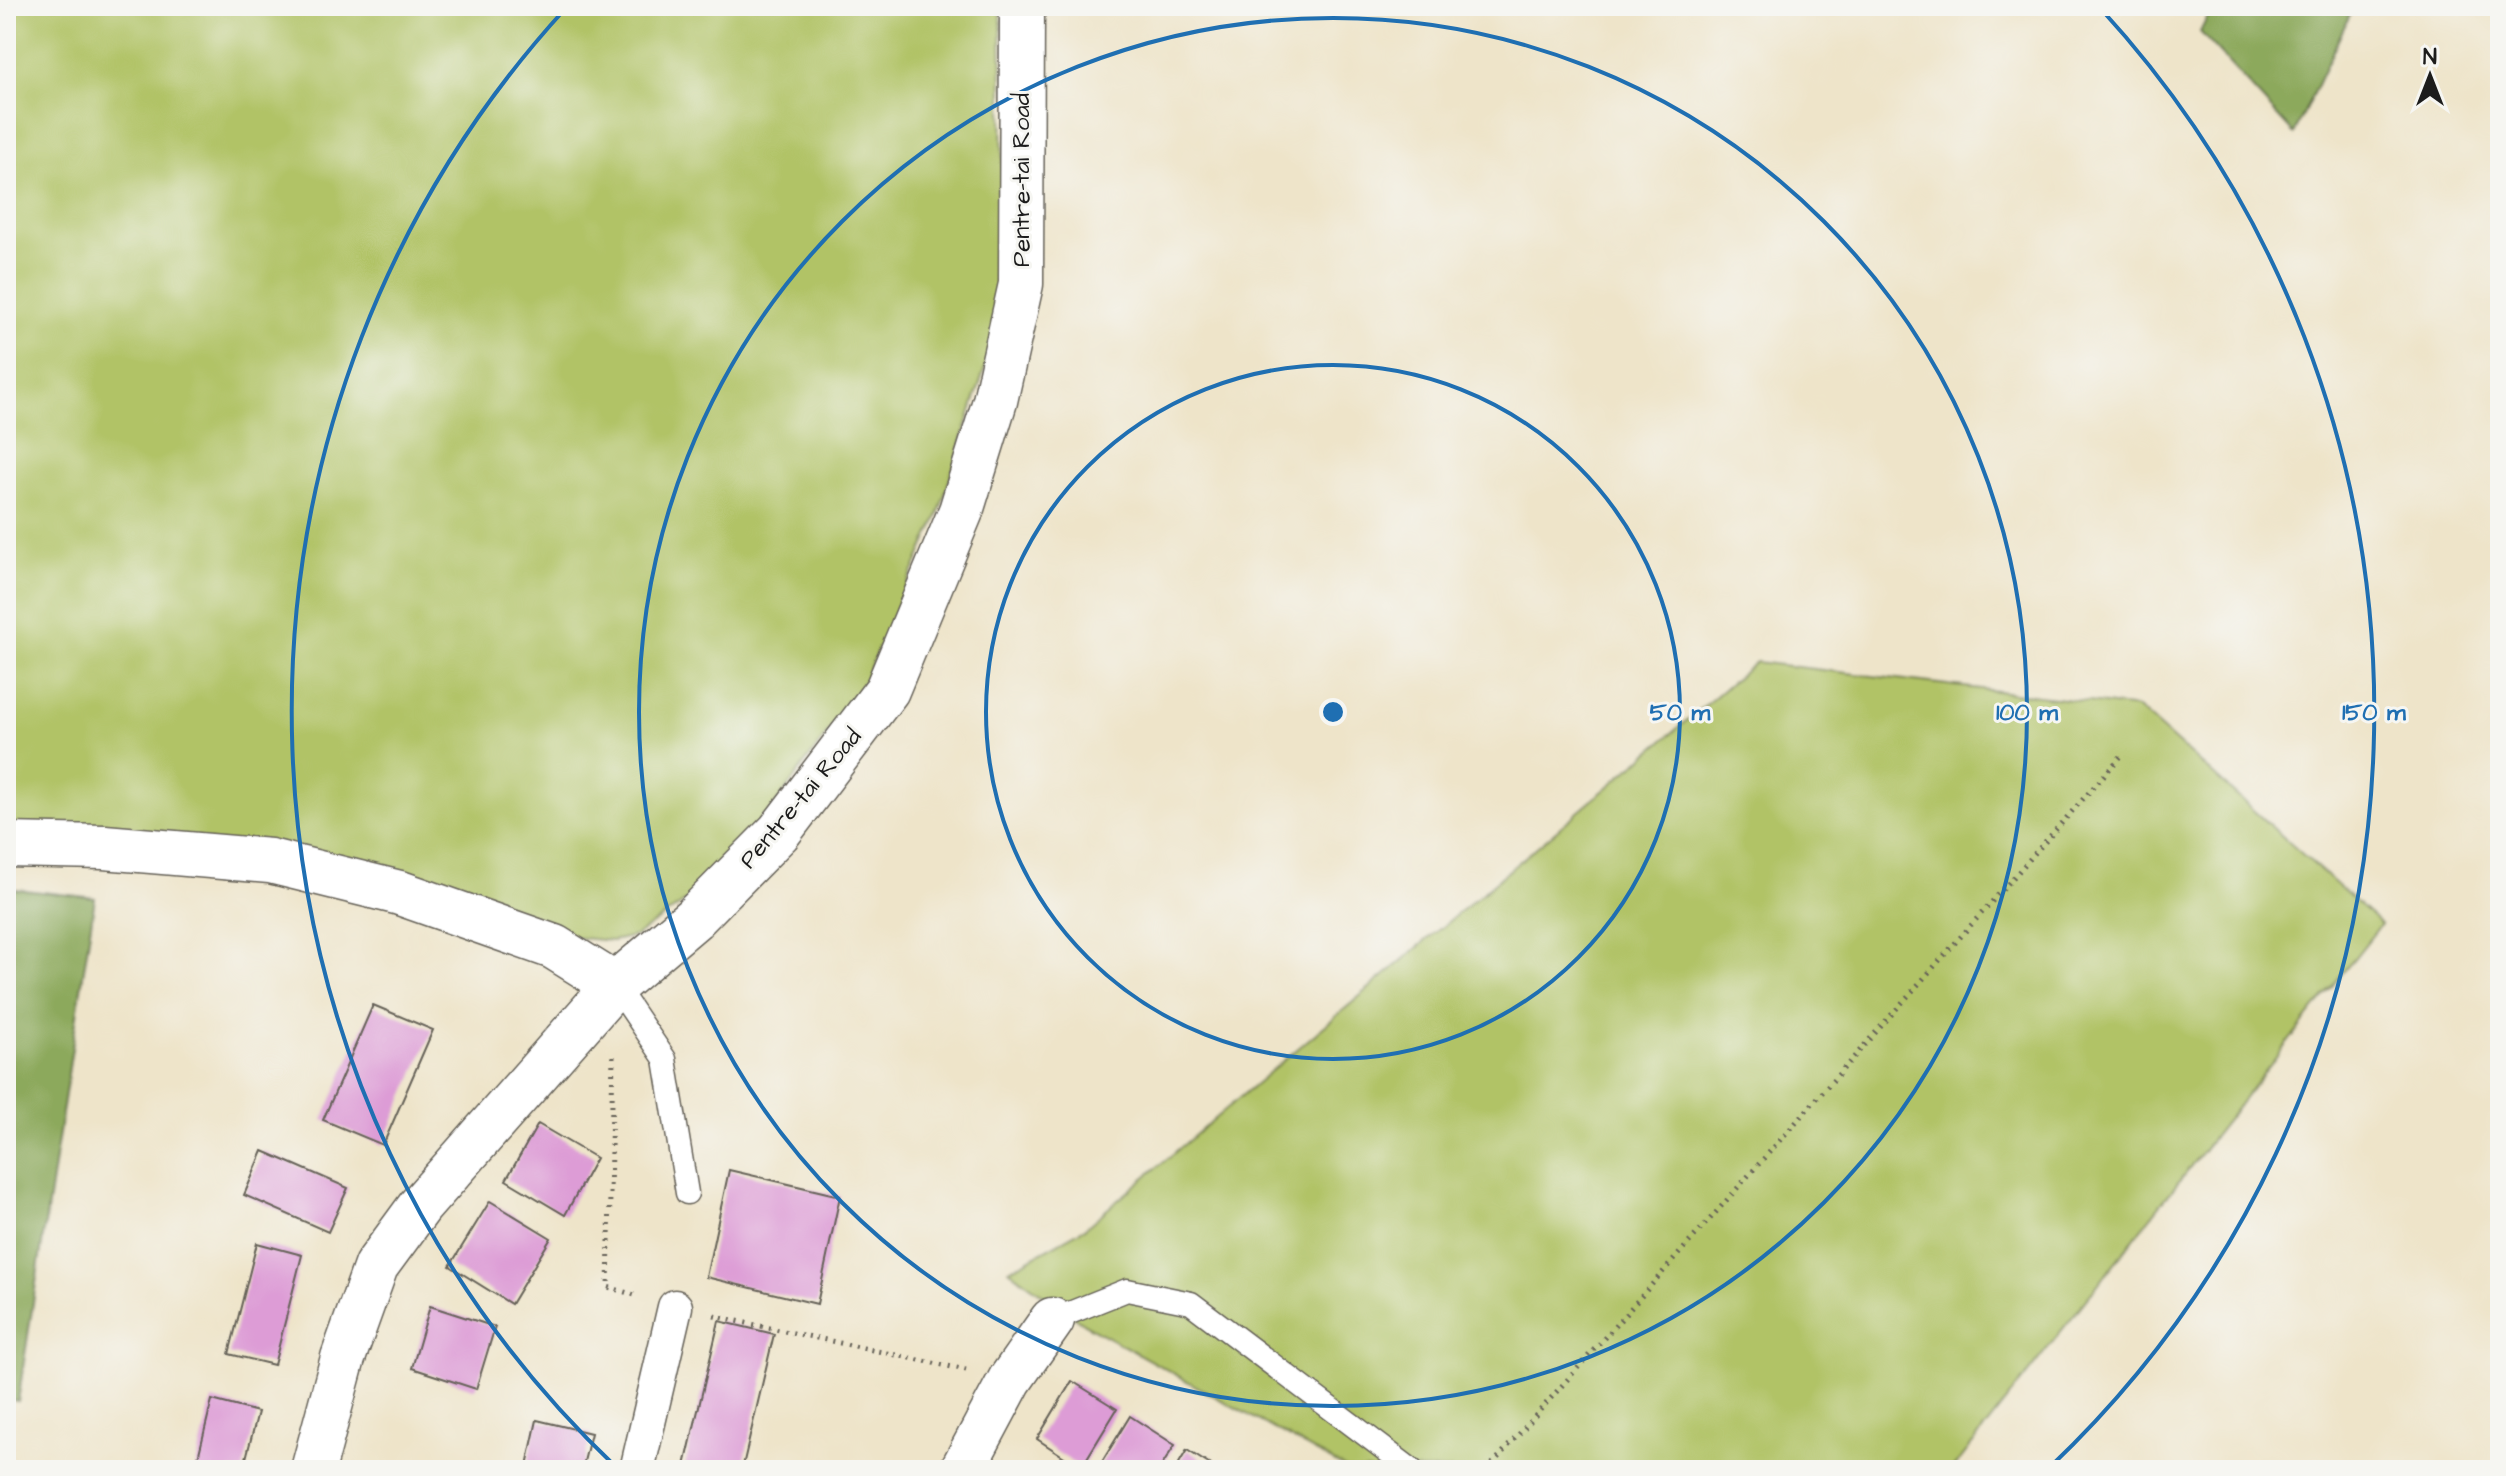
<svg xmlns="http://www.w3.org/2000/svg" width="2506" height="1476" font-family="'Architects Daughter',sans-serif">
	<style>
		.green { fill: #b1c366; stroke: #667041; stroke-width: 2 }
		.forest { fill: #8ca95b; stroke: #54623c; stroke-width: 2 }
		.building { fill: #dd9cd6 }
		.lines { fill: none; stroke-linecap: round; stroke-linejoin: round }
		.service-casing { stroke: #666259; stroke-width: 25 }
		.pedestrian-casing { stroke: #666259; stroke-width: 37 }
		.minor-casing { stroke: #666259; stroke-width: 47 }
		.path { stroke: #666259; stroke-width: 5; stroke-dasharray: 2 6; stroke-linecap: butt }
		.service { stroke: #fff; stroke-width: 22 }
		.pedestrian { stroke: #fff; stroke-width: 34 }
		.minor { stroke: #fff; stroke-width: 44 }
		.ring { fill: none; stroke: #1f6fb2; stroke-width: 4 }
		.labels { text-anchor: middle; stroke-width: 6; stroke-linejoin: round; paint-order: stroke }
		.street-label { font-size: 24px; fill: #1c1c1c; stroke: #f6f6f2 }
		.centre { fill: #1f6fb2; stroke: #f6f6f2; stroke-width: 4 }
		.ring-label { font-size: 24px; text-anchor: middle; font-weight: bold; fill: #1f6fb2; stroke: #f6f6f2; stroke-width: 6; stroke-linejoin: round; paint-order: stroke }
	</style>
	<rect width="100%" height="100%" fill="#f6f6f2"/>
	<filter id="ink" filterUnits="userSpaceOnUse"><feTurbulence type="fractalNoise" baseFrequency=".0125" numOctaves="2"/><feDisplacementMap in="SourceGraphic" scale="16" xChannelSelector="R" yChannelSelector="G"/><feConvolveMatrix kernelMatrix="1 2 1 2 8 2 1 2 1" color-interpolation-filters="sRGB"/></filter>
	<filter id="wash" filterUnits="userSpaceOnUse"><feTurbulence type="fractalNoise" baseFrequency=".006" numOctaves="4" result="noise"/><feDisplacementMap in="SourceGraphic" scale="32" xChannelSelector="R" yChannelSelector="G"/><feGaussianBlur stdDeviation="1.8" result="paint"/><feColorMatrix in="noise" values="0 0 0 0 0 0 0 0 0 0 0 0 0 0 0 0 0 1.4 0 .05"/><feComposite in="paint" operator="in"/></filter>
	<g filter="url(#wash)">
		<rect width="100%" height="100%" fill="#eee4c9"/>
		<path class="green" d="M6,6H1001L1004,283L988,358L938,516L861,687L771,810L692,897L635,936L612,941L571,937L6,827Z
			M1756,662L2138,708L2381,924L1952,1470H1348L1084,1324L1009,1270L1085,1228Z"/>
		<path class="forest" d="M2213,6H2354L2294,134L2200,32Z
			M6,888L95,898L18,1401L6,1399Z"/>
		<g id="blocks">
			<path class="building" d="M373,1005L433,1030L383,1145L323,1120Z
				M538,1124L596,1158L565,1215L506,1180Z
				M263,1151L348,1188L328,1232L244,1195Z
				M729,1170L840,1196L817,1304L706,1277Z
				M490,1201L551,1238L511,1304L450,1266Z
				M257,1243L302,1255L274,1365L229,1354Z
				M430,1306L495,1327L476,1389L412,1368Z
				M719,1321L774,1334L742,1470H684Z
				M1072,1381L1117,1409L1081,1468L1037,1439Z
				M212,1400L258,1412L243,1470H195Z
				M1130,1416L1175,1445L1159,1470H1097Z
				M537,1420L591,1433L582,1470H526Z
				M1187,1450L1218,1470H1175Z"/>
		</g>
	</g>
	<g filter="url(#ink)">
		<use href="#blocks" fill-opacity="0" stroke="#666259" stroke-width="2"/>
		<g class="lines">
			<g class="service-casing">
				<path id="service" d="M615,985L665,1059L687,1193
					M1052,1320L1127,1290L1191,1303L1412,1470"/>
			</g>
			<g class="pedestrian-casing">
				<path id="pedestrian" d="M637,1470L675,1307"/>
			</g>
			<g class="minor-casing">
				<path id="minor" d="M6,845L104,847L270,861L400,893L554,947L615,985
					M313,1470L343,1358L376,1266L420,1206L615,985L694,918L779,832L887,690L961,511L995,401L1021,284L1022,6
					M962,1470L1010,1380L1052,1320"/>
			</g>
			<path class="path" d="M613,1056L608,1287L638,1296
				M714,1316L966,1370
				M1487,1470L2123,754"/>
			<use href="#service" class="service"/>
			<use href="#pedestrian" class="pedestrian"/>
			<use href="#minor" class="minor"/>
		</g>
	</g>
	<g class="ring">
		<circle cx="1333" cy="712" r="347"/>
		<circle cx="1333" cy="712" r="694"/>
		<path d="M616 1467A1041 1041 0 0 1 565 9M2101 9A1041 1041 0 0 1 2050 1467"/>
	</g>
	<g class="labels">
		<g class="street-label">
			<text transform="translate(1021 180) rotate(-90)" y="8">Pentre-tai Road</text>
			<text transform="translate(800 798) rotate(-50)" y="8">Pentre-tai Road</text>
		</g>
	</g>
	<circle cx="1333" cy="712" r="12" class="centre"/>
	<g class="ring-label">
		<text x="1680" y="720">50 m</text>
		<text x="2027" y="720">100 m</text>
		<text x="2374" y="720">150 m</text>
	</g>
	<rect width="2506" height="1476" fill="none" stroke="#f6f6f2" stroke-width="32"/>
	<g transform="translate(2430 76)" stroke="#f6f6f2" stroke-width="6" paint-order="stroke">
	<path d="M0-6L14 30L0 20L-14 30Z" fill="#1c1c1c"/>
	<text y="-12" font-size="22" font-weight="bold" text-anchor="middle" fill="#1c1c1c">N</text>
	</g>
</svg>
